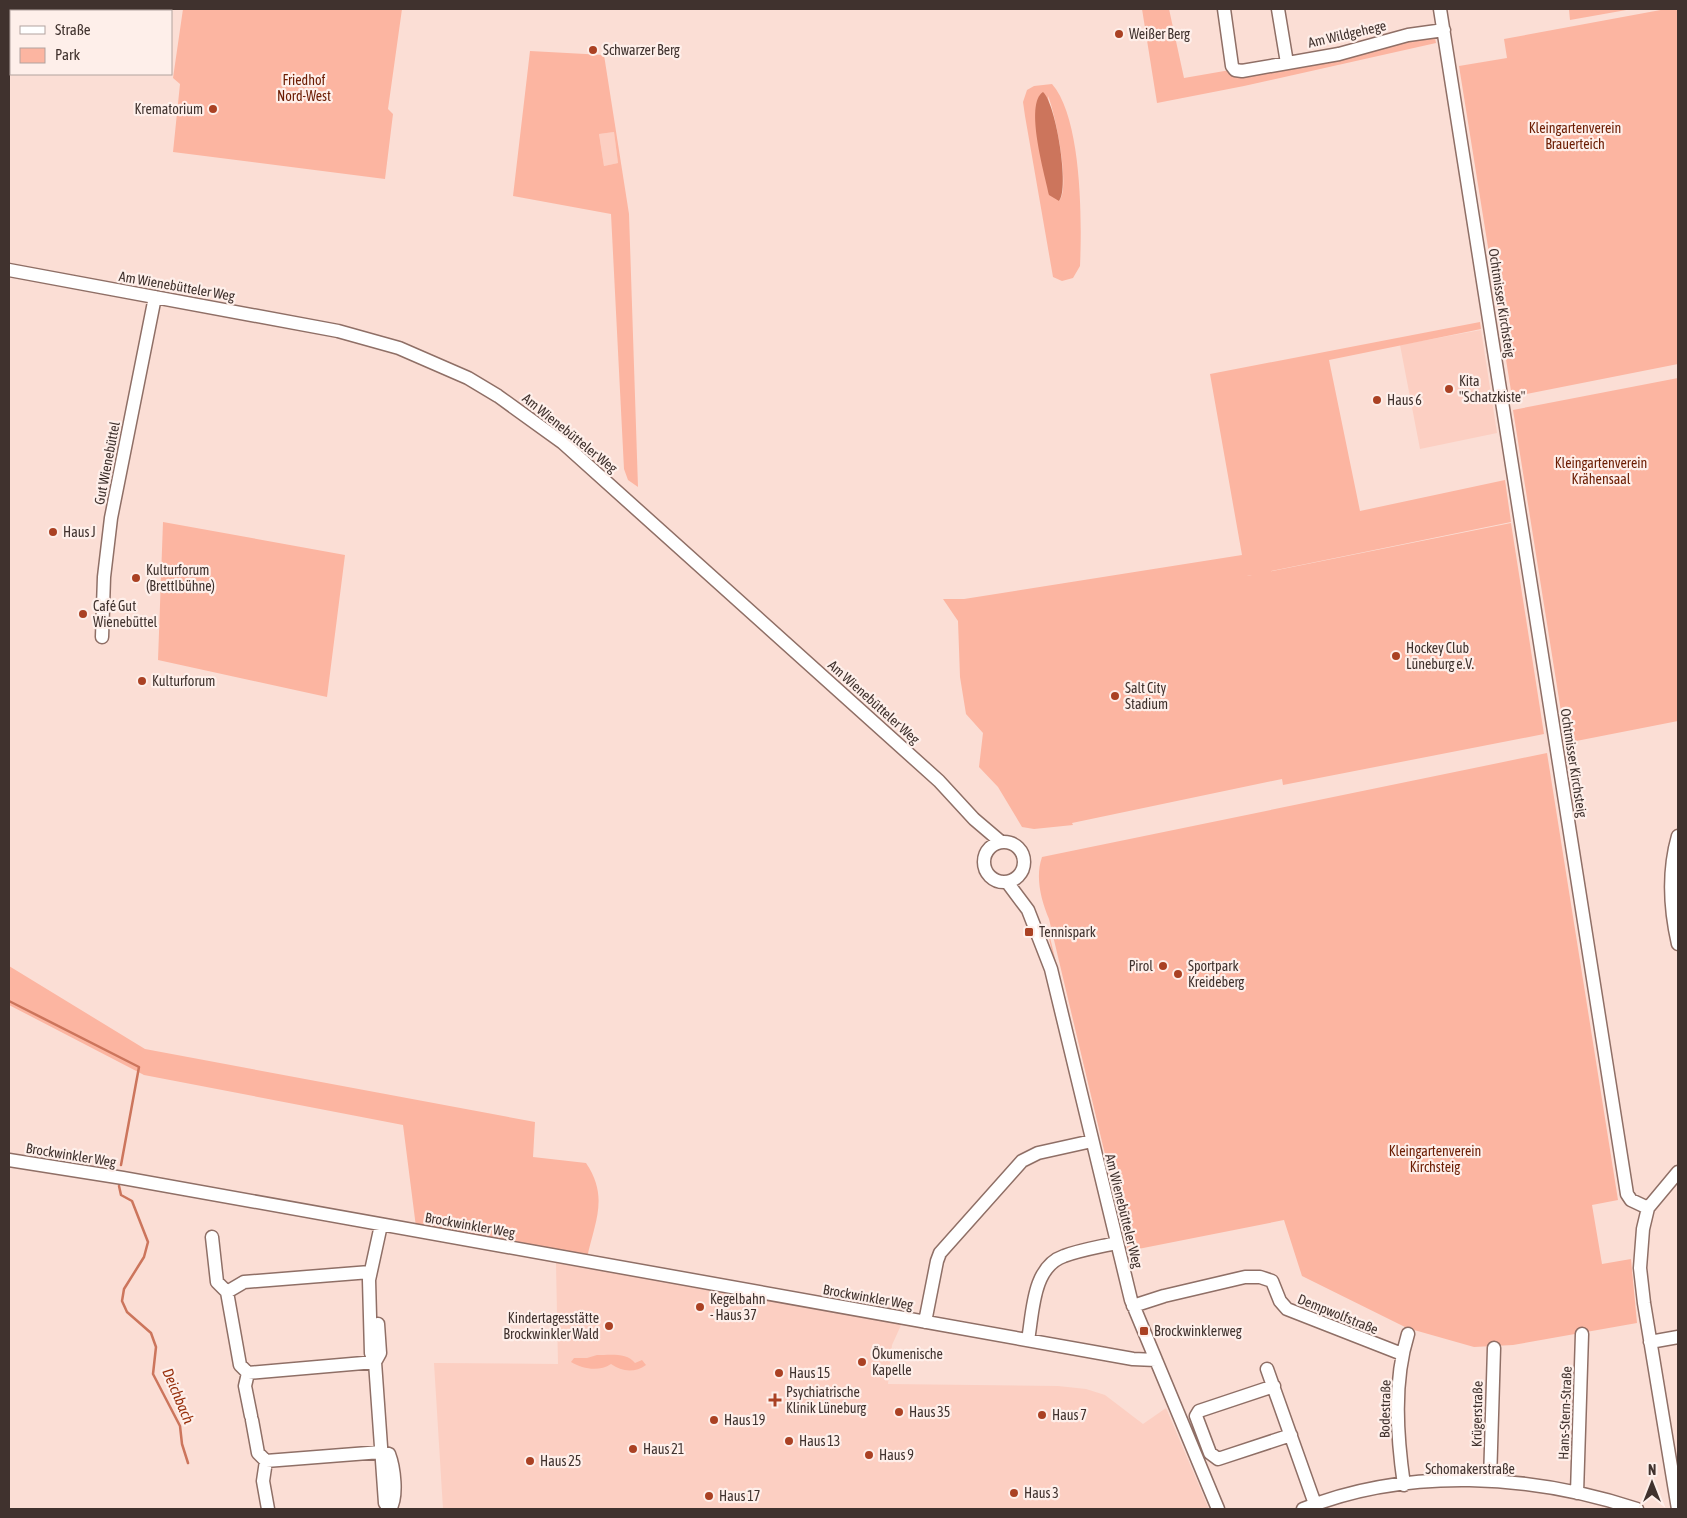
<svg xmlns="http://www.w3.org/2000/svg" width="1687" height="1518" font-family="'Asap Condensed',sans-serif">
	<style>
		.built { fill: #fccfc2 }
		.green { fill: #fcb5a1; fill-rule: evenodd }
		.water { fill: #cc755c }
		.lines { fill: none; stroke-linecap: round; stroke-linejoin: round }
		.stream { stroke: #cc755c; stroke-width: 2.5 }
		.minor-casing { stroke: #8f6f66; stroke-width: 15 }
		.minor { stroke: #fff; stroke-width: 12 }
		.poi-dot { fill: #aa4123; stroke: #feefea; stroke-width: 2 }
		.labels { text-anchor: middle; stroke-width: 4.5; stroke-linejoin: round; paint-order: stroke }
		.poi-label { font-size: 14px; fill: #40322e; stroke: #feefea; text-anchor: start }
		.street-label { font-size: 14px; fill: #40322e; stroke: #feefea }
		.park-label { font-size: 14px; fill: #6c1d03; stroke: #feefea }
		.water-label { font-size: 15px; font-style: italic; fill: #972e0a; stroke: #feefea }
	</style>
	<rect width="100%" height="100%" fill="#fbded5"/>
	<path class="built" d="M614,132L618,163L604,166L599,134Z
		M1481,330L1497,433L1420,449L1400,345Z
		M556,1263L902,1323L892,1345L888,1384L1058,1386L1086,1389L1105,1395L1143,1424L1166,1408L1209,1509H443L434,1363L558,1364Z"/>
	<path class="green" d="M183,9H402L388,109L393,114L385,179L173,152L180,84L173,78Z
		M1142,9H1169L1184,78L1410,39L1432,37L1435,38L1436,43L1244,86L1157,103Z
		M1569,9H1632L1570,20Z
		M1666,9H1678V364L1512,397L1459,66L1507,58L1504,39Z
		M530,51L604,55L629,214L638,487L628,480L624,469L611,214L513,196ZM614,132L618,163L604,166L599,134Z
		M1052,84C1082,118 1082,221 1080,266L1073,278L1062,281L1053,277L1025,116L1023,102L1027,90L1034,86ZM1048,96C1055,112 1071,189 1059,201Z
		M1480,322L1481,329L1329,360L1360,511L1505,480L1511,522L1247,576L1511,523L1544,734L1283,785L1282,779L1072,823L1073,825L1034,829L1022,827L998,787L979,767L983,733L966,714L960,677L958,621L943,599H964L1242,555L1210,374Z
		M1678,378V721L1566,743L1513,410Z
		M163,522L345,555L327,697L158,660Z
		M1547,753L1618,1200L1592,1205L1602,1264L1631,1259L1637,1323L1513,1345L1474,1347L1407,1328L1302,1276L1284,1220L1128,1251L1049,919C1041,900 1035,877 1042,857Z
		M1047,929H1048L1099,1143L1053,957Z
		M9,966L145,1049L535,1122L533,1157L586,1163C609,1197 595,1221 587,1258L416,1227L403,1125L144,1075L9,1005Z
		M597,1355C609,1355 627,1352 635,1363L642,1360L646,1365C635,1373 622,1372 611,1364C599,1372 583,1369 571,1362L574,1358H587Z"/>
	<path class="water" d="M1043,92C1056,103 1070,190 1059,201L1049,195C1045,175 1024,104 1043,92Z"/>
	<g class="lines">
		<path class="stream" d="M9,1001L139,1067L121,1165
			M119,1186L121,1195L132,1201L148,1242L144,1257L124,1289L122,1301L127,1312L151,1333L156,1347L153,1374L180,1426L182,1444L188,1463"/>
		<g class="minor-casing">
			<path id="minor" d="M1224,9L1232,66L1235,70L1242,71L1339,54L1408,35L1444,30
				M1278,9L1287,63
				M1440,9L1627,1194L1631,1200L1648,1208
				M9,270L338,331L399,348L468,378L498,396L563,443L939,781L974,819L1001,842
				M102,637L104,577L111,518L155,297
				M1678,836C1668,871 1670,909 1678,944
				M984 862a20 20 0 1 1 40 0a20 20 0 1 1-40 0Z
				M1007,882L1028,910L1051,969L1131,1300L1218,1509
				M9,1160L123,1178L1133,1359L1156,1360
				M381,1225L369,1280L371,1353L375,1362L385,1503L389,1509
				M212,1237L217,1282L227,1292
				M370,1272L244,1282L227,1292L240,1365L248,1373L375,1362
				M1133,1306L1164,1296L1245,1277H1260L1272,1281L1280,1301L1287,1309L1402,1354
				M925,1322L937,1261L940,1253L1022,1161L1038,1153L1092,1141
				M1028,1340C1033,1313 1032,1267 1064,1256C1080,1250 1099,1247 1116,1243
				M1650,1342L1678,1337
				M375,1362L380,1353L378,1324
				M1267,1369L1315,1504
				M248,1373L245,1386L251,1416
				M1274,1386L1199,1411L1196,1416L1210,1453L1218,1459L1291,1435
				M252,1420L258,1453L266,1461
				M1490,1481L1494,1348
				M1404,1485C1397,1436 1393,1382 1408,1334
				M1577,1493L1582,1334
				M268,1509L263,1481L266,1461L381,1452L389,1454C394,1467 398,1497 390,1509
				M1303,1509C1407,1467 1532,1474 1637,1509
				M1678,1509L1644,1303L1640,1268L1643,1229L1648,1208L1678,1172"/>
		</g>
		<use href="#minor" class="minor"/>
	</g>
	<g class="poi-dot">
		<circle cx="1119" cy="34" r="5"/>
		<circle cx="593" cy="50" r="5"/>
		<circle cx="213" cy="109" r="5"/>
		<circle cx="1449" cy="389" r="5"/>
		<circle cx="1377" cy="400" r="5"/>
		<circle cx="53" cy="532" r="5"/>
		<circle cx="136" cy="578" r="5"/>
		<circle cx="83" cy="614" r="5"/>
		<circle cx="1396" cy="656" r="5"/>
		<circle cx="142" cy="681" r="5"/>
		<circle cx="1115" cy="696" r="5"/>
		<rect x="1024" y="927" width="10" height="10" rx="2.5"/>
		<circle cx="1163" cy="966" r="5"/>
		<circle cx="1178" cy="974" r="5"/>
		<circle cx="700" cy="1307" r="5"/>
		<circle cx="609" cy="1326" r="5"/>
		<rect x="1139" y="1326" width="10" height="10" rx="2.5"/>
		<circle cx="862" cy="1362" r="5"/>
		<circle cx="779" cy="1373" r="5"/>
		<path d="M772.5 1392.5h5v5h5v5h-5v5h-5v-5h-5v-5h5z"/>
		<circle cx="899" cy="1412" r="5"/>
		<circle cx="1042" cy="1415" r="5"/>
		<circle cx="714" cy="1420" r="5"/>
		<circle cx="789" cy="1441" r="5"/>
		<circle cx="633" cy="1449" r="5"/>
		<circle cx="869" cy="1455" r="5"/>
		<circle cx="530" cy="1461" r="5"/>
		<circle cx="1014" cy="1493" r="5"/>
		<circle cx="709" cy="1496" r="5"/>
	</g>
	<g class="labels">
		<g class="poi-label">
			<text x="1129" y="39">Weißer Berg</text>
			<text x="603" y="55">Schwarzer Berg</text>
			<text x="203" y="114" text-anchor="end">Krematorium</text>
			<text x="1459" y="386">Kita<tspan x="1459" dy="16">"Schatzkiste"</tspan></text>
			<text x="1387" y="405">Haus 6</text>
			<text x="63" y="537">Haus J</text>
			<text x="146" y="575">Kulturforum<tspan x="146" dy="16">(Brettlbühne)</tspan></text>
			<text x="93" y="611">Café Gut<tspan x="93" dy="16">Wienebüttel</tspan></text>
			<text x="1406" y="653">Hockey Club<tspan x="1406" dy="16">Lüneburg e.V.</tspan></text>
			<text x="152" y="686">Kulturforum</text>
			<text x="1125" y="693">Salt City<tspan x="1125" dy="16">Stadium</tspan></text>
			<text x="1039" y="937">Tennispark</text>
			<text x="1153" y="971" text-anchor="end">Pirol</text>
			<text x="1188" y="971">Sportpark<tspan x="1188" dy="16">Kreideberg</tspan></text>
			<text x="710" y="1304">Kegelbahn<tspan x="710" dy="16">- Haus 37</tspan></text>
			<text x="599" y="1323" text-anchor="end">Kindertagesstätte<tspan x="599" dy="16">Brockwinkler Wald</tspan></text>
			<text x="1154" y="1336">Brockwinklerweg</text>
			<text x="872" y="1359">Ökumenische<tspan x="872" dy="16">Kapelle</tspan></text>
			<text x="789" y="1378">Haus 15</text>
			<text x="786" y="1397">Psychiatrische<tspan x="786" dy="16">Klinik Lüneburg</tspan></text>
			<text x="909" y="1417">Haus 35</text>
			<text x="1052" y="1420">Haus 7</text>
			<text x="724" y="1425">Haus 19</text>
			<text x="799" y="1446">Haus 13</text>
			<text x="643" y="1454">Haus 21</text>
			<text x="879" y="1460">Haus 9</text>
			<text x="540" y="1466">Haus 25</text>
			<text x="1024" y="1498">Haus 3</text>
			<text x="719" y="1501">Haus 17</text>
		</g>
		<g class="street-label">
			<text transform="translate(1347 34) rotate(-13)" y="5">Am Wildgehege</text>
			<text transform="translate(177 286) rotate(10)" y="5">Am Wienebütteler Weg</text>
			<text transform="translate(1502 303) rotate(81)" y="5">Ochtmisser Kirchsteig</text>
			<text transform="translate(570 433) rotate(39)" y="5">Am Wienebütteler Weg</text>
			<text transform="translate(107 463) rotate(-79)" y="5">Gut Wienebüttel</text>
			<text transform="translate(874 702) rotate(42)" y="5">Am Wienebütteler Weg</text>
			<text transform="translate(1574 763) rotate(81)" y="5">Ochtmisser Kirchsteig</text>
			<text transform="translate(71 1155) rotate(9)" y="5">Brockwinkler Weg</text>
			<text transform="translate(1124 1211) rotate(76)" y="5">Am Wienebütteler Weg</text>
			<text transform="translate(470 1225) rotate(10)" y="5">Brockwinkler Weg</text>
			<text transform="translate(868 1297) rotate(10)" y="5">Brockwinkler Weg</text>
			<text transform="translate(1338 1314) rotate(22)" y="5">Dempwolfstraße</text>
			<text transform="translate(1385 1409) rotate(-89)" y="5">Bodestraße</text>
			<text transform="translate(1565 1413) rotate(-88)" y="5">Hans-Stern-Straße</text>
			<text transform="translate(1477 1414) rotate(-89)" y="5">Krügerstraße</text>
			<text x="1470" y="1474">Schomakerstraße</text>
		</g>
		<g class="park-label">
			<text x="304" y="85">Friedhof<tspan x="304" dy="16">Nord-West</tspan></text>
			<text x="1575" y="133">Kleingartenverein<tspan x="1575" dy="16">Brauerteich</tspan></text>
			<text x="1601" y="468">Kleingartenverein<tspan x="1601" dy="16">Krähensaal</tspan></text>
			<text x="1435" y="1156">Kleingartenverein<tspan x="1435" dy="16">Kirchsteig</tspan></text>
		</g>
		<g class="water-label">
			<text transform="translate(178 1396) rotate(67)" y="5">Deichbach</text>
		</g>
	</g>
	<rect width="1687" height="1518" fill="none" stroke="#40322e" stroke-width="20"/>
	<rect x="10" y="10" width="162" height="65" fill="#feefea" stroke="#b2a39f"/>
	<rect x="20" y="26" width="25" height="8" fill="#ffffff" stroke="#b2a39f"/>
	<text x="55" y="35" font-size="15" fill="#40322e">Straße</text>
	<rect x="20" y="48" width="25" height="15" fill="#fcb5a1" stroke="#b2a39f"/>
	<text x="55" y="60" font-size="15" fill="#40322e">Park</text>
	<g transform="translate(1652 1483)" stroke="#feefea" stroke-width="4" paint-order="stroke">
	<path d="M0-4L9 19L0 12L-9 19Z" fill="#40322e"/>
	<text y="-8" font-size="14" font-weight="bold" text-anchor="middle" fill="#40322e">N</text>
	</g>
</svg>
